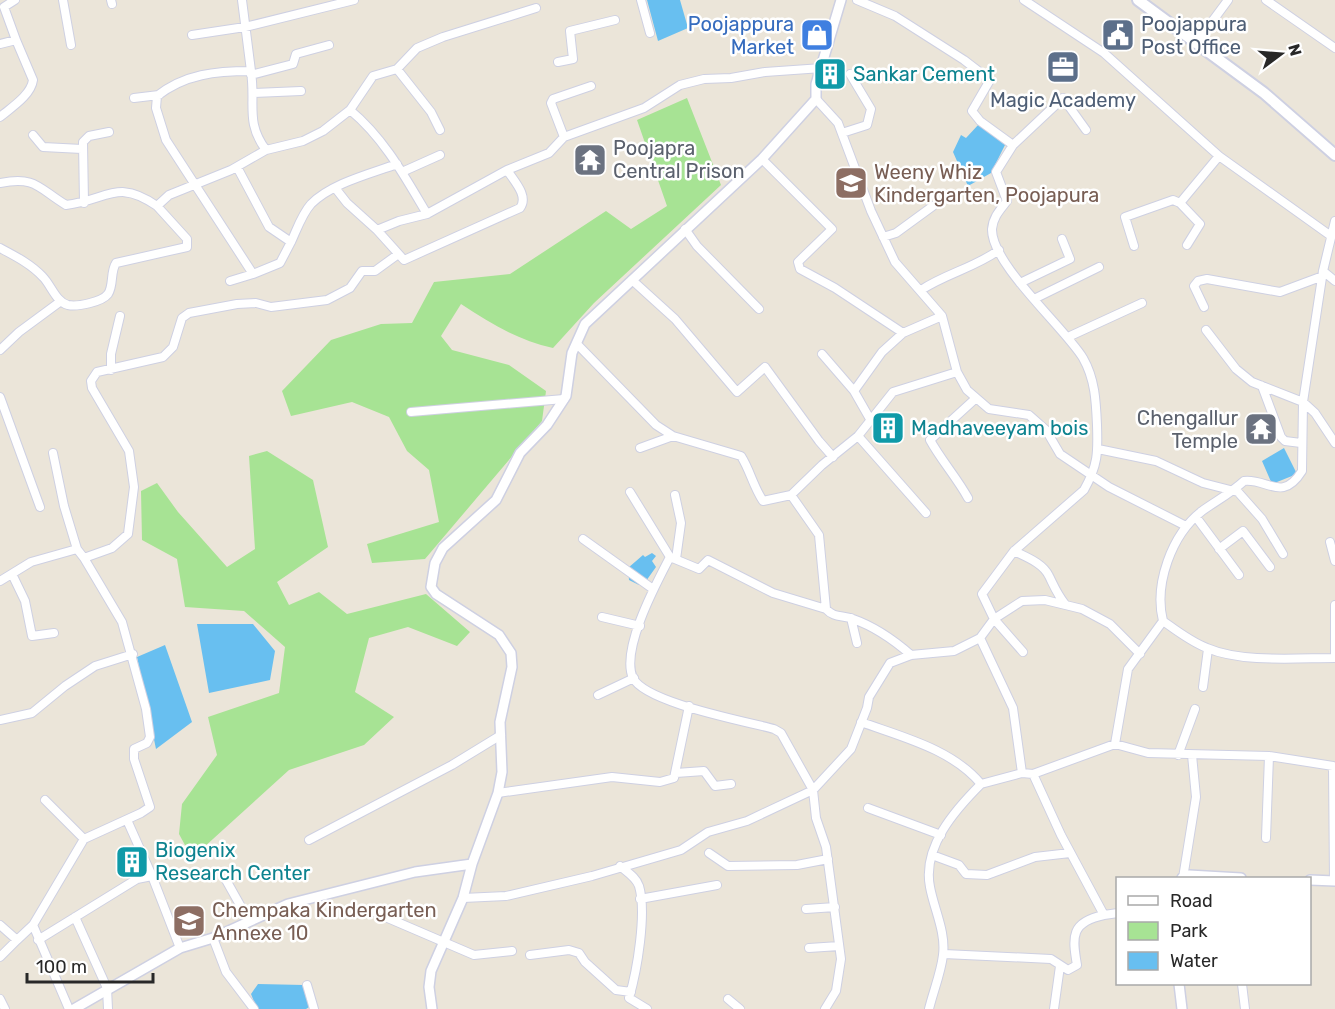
<svg xmlns="http://www.w3.org/2000/svg" width="1335" height="1009" font-family="Rubik,sans-serif">
	<style>
		.green { fill: #a7e394 }
		.water { fill: #68bff0 }
		.lines { fill: none; stroke-linecap: round; stroke-linejoin: round }
		.minor-casing { stroke: #ced0e2; stroke-width: 10 }
		.tertiary-casing { stroke: #ced0e2; stroke-width: 12 }
		.secondary-casing { stroke: #ced0e2; stroke-width: 14 }
		.minor { stroke: #fff; stroke-width: 8 }
		.tertiary { stroke: #fff; stroke-width: 9 }
		.secondary { stroke: #fff; stroke-width: 10 }
		.labels { text-anchor: middle; stroke-width: 5; stroke-linejoin: round; paint-order: stroke }
		.shop-label { font-size: 20px; fill: #366cbe; stroke: #fff; text-anchor: end }
		.service-label { font-size: 20px; fill: #4e5e75; stroke: #fff; text-anchor: start }
		.culture-label { font-size: 20px; fill: #0d838f; stroke: #fff; text-anchor: start }
		.worship-label { font-size: 20px; fill: #5b616d; stroke: #fff; text-anchor: start }
		.education-label { font-size: 20px; fill: #785e54; stroke: #fff; text-anchor: start }
	</style>
	<rect width="100%" height="100%" fill="#ebe5d9"/>
	<path class="green" d="M687,98L721,185L594,303L553,348C518,340 491,324 461,304L441,336L452,350L509,365L546,391L542,421L425,559L372,563L367,544L439,522L429,470L407,451L389,417L352,402L291,416L282,391L331,340L381,324L412,323L434,282L510,274L606,211L631,229L667,206L637,120Z
		M267,451L313,480L328,547L277,582L289,605L319,592L347,614L426,594L470,632L457,646L408,627L369,638L355,692L394,717L364,745L289,770L192,858L179,834L182,804L217,755L208,717L279,693L285,647L244,611L185,607L177,559L142,540L141,491L157,483L178,512L227,567L255,549L249,456Z"/>
	<path class="water" d="M647,0H680L688,28L658,41Z
		M979,124L1005,145L991,173L968,186L953,152L961,135L966,138Z
		M1284,448L1297,474L1272,484L1262,461Z
		M652,553L656,556L652,561L656,567L646,581L639,585L629,580L628,568L643,555L645,557Z
		M197,624H253L275,651L270,680L209,693Z
		M165,645L192,722L156,749L137,657Z
		M258,984L304,985L311,1006L306,1009H257L251,994Z"/>
	<g class="lines">
		<g class="minor-casing">
			<path id="minor" d="M15,0L4,7L16,40
				M63,0L71,45
				M111,0L112,4
				M242,0L251,71C216,71 185,74 157,96L156,108L166,140L253,274L280,263L291,242
				M641,0L650,33
				M857,0L895,16L964,60L990,80L972,111L980,121L1013,145L996,172L1007,201C1000,210 993,217 992,229C991,264 1064,327 1083,358C1095,379 1096,401 1097,425C1098,453 1098,465 1084,490L1014,551L982,594L994,619L1023,652
				M1024,0L1104,53L1219,156L1331,236
				M1266,0L1335,48
				M192,35L245,27L354,0
				M1197,42L1228,0
				M0,44L16,40L33,80C31,95 12,107 0,117
				M558,62L573,59L570,31L615,20
				M397,69L431,112L440,130
				M251,72C256,104 245,122 266,150
				M251,75L293,64L296,54L329,45
				M253,93L301,91
				M134,98L159,95
				M816,99L838,123L871,211L895,262L942,316L957,372L967,390L989,409L1029,415L1046,430L1060,454L1109,487L1186,526
				M350,110L373,76L397,69L417,48L443,37L536,8
				M842,133L867,125L871,109L850,74
				M33,135L43,147L82,149
				M564,137L551,103L553,99L591,86
				M1013,145L1063,98L1086,130
				M762,159L832,229L798,262L800,269L835,288L903,333
				M237,167L269,227L291,242C297,229 302,214 311,204C332,183 370,174 397,164
				M402,172L440,155
				M0,183C36,176 38,188 66,205C108,200 117,178 157,206
				M336,189L347,203L377,230
				M84,203L83,142L89,136L109,132
				M1180,203L1200,224L1187,245
				M427,214L399,221L377,230L404,260L520,208C529,196 514,181 507,170
				M685,229L697,246L759,309
				M883,237L896,233L933,206
				M1134,246L1125,217L1173,200L1180,203L1219,156
				M0,248C15,256 31,264 43,277C51,285 56,302 68,305C77,307 102,302 108,294C114,285 110,272 116,263L187,247V239L157,206L169,195L231,170L266,150L303,141L323,131L350,110C384,138 405,177 427,214L507,170L549,153L564,137L644,108L680,85L704,79L731,78L765,72L822,68
				M1323,271L1335,281
				M632,280L675,319L737,392L765,367L819,441L833,457
				M230,281L253,274
				M1020,283L1070,259L1062,239
				M921,290C947,273 974,268 999,250
				M1034,299L1099,267
				M1204,307L1194,286L1198,281L1207,279L1280,292L1323,276
				M1206,330L1236,369L1252,382L1303,402L1315,413L1335,443
				M1068,337L1142,303
				M577,344L656,425L673,436L741,456C750,470 753,486 763,501L791,495L819,535L826,609C834,618 842,615 853,619C873,626 895,641 911,655
				M0,350L19,332L61,301
				M822,354L854,391L870,419
				M111,370V354L120,316
				M1262,386L1281,437L1285,441L1301,443
				M854,391L882,352L903,333L942,316
				M0,397L40,507
				M411,412L564,399
				M858,436L926,513
				M640,448L673,436
				M1098,449L1156,461L1203,483L1238,492L1262,519L1283,554
				M53,453L64,506L77,549
				M630,492L670,557
				M675,495L681,523L676,559
				M791,495L822,465L858,436L893,392L957,372
				M968,498C957,478 941,460 930,440L975,399
				M1196,517L1239,575
				M583,539L653,589
				M1330,542L1335,561
				M1219,549L1243,531L1270,567
				M1014,551C1026,557 1043,563 1049,576C1054,586 1057,594 1065,604
				M12,574L25,601L32,636L54,633
				M0,581L31,562L77,549L84,558L112,548L128,534L134,487L129,451L92,388L91,381L97,372L163,357L173,347L182,318L189,313L237,304L256,303L271,307L327,300L350,288L362,271H375L397,255
				M602,617L640,626
				M851,618L857,643
				M1163,621C1177,631 1191,642 1207,648C1242,663 1297,658 1335,658V605
				M980,638L1013,708L1022,773
				M1203,687L1208,649
				M598,695L634,678
				M0,720L32,713L65,686L95,666L133,654
				M861,722C902,737 952,749 981,784L1022,773L1033,774L1061,835L1104,915L1118,913
				M1178,755L1195,709
				M676,773L704,771L715,786L731,784
				M1033,774L1115,744
				M498,793L612,777L660,782L674,778L689,706
				M45,800L84,839
				M868,808L941,835
				M127,820L152,876
				M1266,838L1269,756
				M309,840L452,765L501,735
				M709,853L728,866L797,865L828,859
				M932,855L959,865L966,874L987,875L1035,857L1070,853
				M620,866C627,872 636,877 639,886C647,913 637,971 629,998L647,1009
				M1183,878L1196,797L1192,755
				M226,880L249,921
				M1334,881L1333,766L1269,756L1148,753L1115,744L1128,669L1163,621C1154,585 1171,535 1202,511C1216,501 1231,493 1244,481C1267,478 1282,503 1302,471L1303,402L1323,271L1335,221
				M463,898L506,896L592,876L681,850L708,832L747,821L813,790L851,749L867,708L869,697L890,663L911,655L954,651L980,638L994,619L1022,601L1045,600L1082,609L1110,624L1140,654
				M640,899L717,885
				M806,909L835,907
				M376,913L474,955L512,951
				M75,917L107,988L108,1009
				M0,925L17,940L33,925L84,839L141,813L150,807L134,759V749L147,743L150,737L146,709L122,622L84,558
				M33,925L69,1009
				M213,938L226,972L254,1009
				M38,940L137,879L152,876L180,948
				M809,948L839,946
				M944,954L1051,959L1068,970L1077,965C1072,936 1071,922 1104,915
				M530,955L569,950L579,953L585,962L616,990L631,992
				M0,957L17,940
				M1242,984L1245,1009
				M307,985L314,1009
				M0,999L5,1009
				M728,999L740,1009
				M825,1009L836,991L841,959L826,847L816,818L813,790L781,733L774,729C745,721 646,703 633,678C620,650 657,582 670,557L699,569L708,560L773,593L826,609
				M929,1009C933,992 941,973 943,955C946,932 934,909 930,887C922,847 955,810 981,784
				M1054,1009L1060,966"/>
		</g>
		<g class="tertiary-casing">
			<path id="tertiary" d="M1182,878L1189,875L1241,878
				M1310,880L1335,881
				M1179,984L1182,1009
				M74,1009L180,948L213,938L288,904L415,872L472,864
				M432,1009L429,987L431,971L463,898L472,864L498,793L502,772L500,722L512,667L511,653L499,635L436,594L431,587L435,563L443,548L496,500L520,453L547,425L566,396L572,353L585,324L762,159L816,99V84L841,0"/>
		</g>
		<g class="secondary-casing">
			<path id="secondary" d="M1138,0L1264,93L1335,155"/>
		</g>
		<use href="#minor" class="minor"/>
		<use href="#tertiary" class="tertiary"/>
		<use href="#secondary" class="secondary"/>
	</g>
	<defs>
		<g id="shop-square" transform="scale(1.725)"><rect x="-9" y="-9" width="18" height="18" rx="4" fill="#3f7fe0" stroke="#fff"/><path d="M-5-2.5h2.3a2.7 3.5 0 0 1 5.4 0H5L5.5 6h-11ZM-1.5-2.5h3a1.5 2.3 0 0 0-3 0Z" fill="#fff"/></g>
		<g id="civic-square" transform="scale(1.725)"><rect x="-9" y="-9" width="18" height="18" rx="4" fill="#5c6f8a" stroke="#fff"/><path d="M-.6-6.5H3V-4.5H.6V-3L4-1V1h2V6H-6V1h2V-1L-.6-3ZM-1.2 2.5V6h2.4V2.5Z" fill="#fff"/></g>
		<g id="office-square" transform="scale(1.725)"><rect x="-9" y="-9" width="18" height="18" rx="4" fill="#5c6f8a" stroke="#fff"/><path d="M-6-3h4V-5.5h4V-3h4V5H-6ZM-1-4.5V-3h2v-1.5ZM-6 0V1H6V0Z" fill="#fff"/></g>
		<g id="building-square" transform="scale(1.725)"><rect x="-9" y="-9" width="18" height="18" rx="4" fill="#0f9aa8" stroke="#fff"/><path d="M-4-6H4V6H1V3H-1V6H-4ZM-2.5-4.3h1.7v1.8h-1.7ZM.8-4.3h1.7v1.8H.8ZM-2.5-1h1.7V.8h-1.7ZM.8-1h1.7V.8H.8Z" fill="#fff"/></g>
		<g id="temple-square" transform="scale(1.725)"><rect x="-9" y="-9" width="18" height="18" rx="4" fill="#6b7280" stroke="#fff"/><path d="M0-6L5-2H3V0L6.5 2.5H4V6H1.5V3h-3V6H-4V2.5H-6.5L-3 0V-2H-5Z" fill="#fff"/></g>
		<g id="school-square" transform="scale(1.725)"><rect x="-9" y="-9" width="18" height="18" rx="4" fill="#8d6e63" stroke="#fff"/><path d="M0-5L7-2L0 1L-7-2ZM-4 1L0 2.5L4 1V4Q0 6-4 4Z" fill="#fff"/></g>
	</defs>
	<g fill-rule="evenodd">
		<use href="#shop-square" x="817" y="35"/>
		<use href="#civic-square" x="1118" y="35"/>
		<use href="#office-square" x="1063" y="67"/>
		<use href="#building-square" x="830" y="74"/>
		<use href="#temple-square" x="590" y="160"/>
		<use href="#school-square" x="851" y="183"/>
		<use href="#building-square" x="888" y="428"/>
		<use href="#temple-square" x="1261" y="429"/>
		<use href="#building-square" x="132" y="862"/>
		<use href="#school-square" x="189" y="921"/>
	</g>
	<g class="labels">
		<g class="shop-label">
			<text x="794" y="31">Poojappura<tspan x="794" dy="23">Market</tspan></text>
		</g>
		<g class="service-label">
			<text x="1141" y="31">Poojappura<tspan x="1141" dy="23">Post Office</tspan></text>
			<text x="1063" y="107" text-anchor="middle">Magic Academy</text>
		</g>
		<g class="culture-label">
			<text x="853" y="81">Sankar Cement</text>
			<text x="911" y="435">Madhaveeyam bois</text>
			<text x="155" y="857">Biogenix<tspan x="155" dy="23">Research Center</tspan></text>
		</g>
		<g class="worship-label">
			<text x="613" y="155">Poojapra<tspan x="613" dy="23">Central Prison</tspan></text>
			<text x="1238" y="425" text-anchor="end">Chengallur<tspan x="1238" dy="23">Temple</tspan></text>
		</g>
		<g class="education-label">
			<text x="874" y="179">Weeny Whiz<tspan x="874" dy="23">Kindergarten, Poojapura</tspan></text>
			<text x="212" y="917">Chempaka Kindergarten<tspan x="212" dy="23">Annexe 10</tspan></text>
		</g>
	</g>
	<rect x="1116" y="877" width="195" height="108" fill="#ffffff" stroke="#a9a9a9" stroke-width="1.5"/>
	<rect x="1128" y="896" width="30" height="9" fill="#ffffff" stroke="#a9a9a9" stroke-width="1.5"/>
	<text x="1170" y="907" font-size="18" fill="#282828">Road</text>
	<rect x="1128" y="922" width="30" height="18" fill="#a7e394" stroke="#a9a9a9" stroke-width="1.5"/>
	<text x="1170" y="937" font-size="18" fill="#282828">Park</text>
	<rect x="1128" y="952" width="30" height="18" fill="#68bff0" stroke="#a9a9a9" stroke-width="1.5"/>
	<text x="1170" y="967" font-size="18" fill="#282828">Water</text>
	<g transform="translate(1281 54) rotate(74)" stroke="#ffffff" stroke-width="4.5" paint-order="stroke">
	<path d="M0-4.5L10 22L0 15L-10 22Z" fill="#282828"/>
	<text y="-9" font-size="16" font-weight="bold" text-anchor="middle" fill="#282828">N</text>
	</g>
	<path d="M27 973v9h126v-9" fill="none" stroke="#282828" stroke-width="3"/>
	<text x="36" y="973" font-size="18" fill="#282828" stroke="#ffffff" stroke-width="4.5" paint-order="stroke">100 m</text>
</svg>
